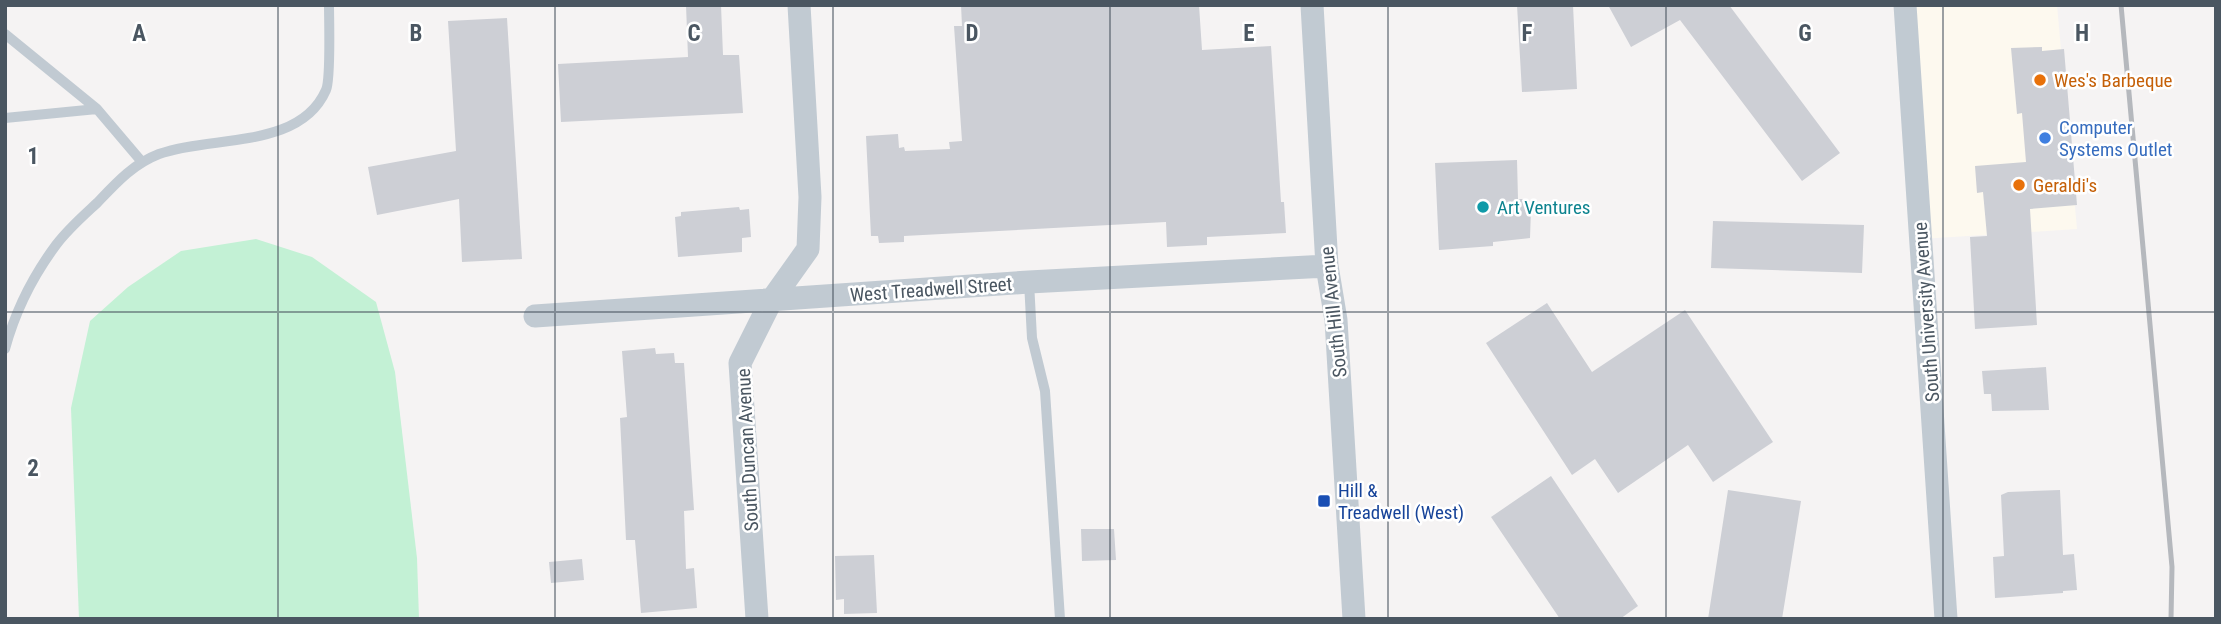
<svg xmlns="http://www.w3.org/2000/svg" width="2221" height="624" font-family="'Roboto Condensed',sans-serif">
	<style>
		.commercial { fill: #fdf9ef }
		.grass { fill: #c3f1d5 }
		.building { fill: #cdcfd5 }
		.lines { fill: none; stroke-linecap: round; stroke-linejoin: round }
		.lane { stroke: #c1cad2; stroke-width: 10 }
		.street { stroke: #c1cad2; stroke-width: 23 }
		.rail { stroke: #b5b8bd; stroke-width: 5 }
		.grid { fill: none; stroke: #4a5661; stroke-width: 2; stroke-opacity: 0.55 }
		.food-dot { fill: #e8710a; stroke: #fff; stroke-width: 2.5 }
		.shop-dot { fill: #3f7fe0; stroke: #fff; stroke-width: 2.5 }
		.culture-dot { fill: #0f9aa8; stroke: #fff; stroke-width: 2.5 }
		.transit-dot { fill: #1a4fb4; stroke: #fff; stroke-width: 2.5 }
		.labels { text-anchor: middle; stroke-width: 5; stroke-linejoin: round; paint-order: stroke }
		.food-label { font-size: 19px; fill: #c56008; stroke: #fff; text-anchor: start }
		.shop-label { font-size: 19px; fill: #366cbe; stroke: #fff; text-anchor: start }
		.culture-label { font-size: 19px; fill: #0d838f; stroke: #fff; text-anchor: start }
		.street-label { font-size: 19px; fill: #4a5661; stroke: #fff }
		.transit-label { font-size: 19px; fill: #164399; stroke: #fff; text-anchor: start }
		.grid-label { font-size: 23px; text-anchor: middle; font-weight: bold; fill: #4a5661; stroke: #fff; stroke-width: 5; stroke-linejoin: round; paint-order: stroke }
	</style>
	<rect width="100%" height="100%" fill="#f5f3f3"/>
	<path class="commercial" d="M1905,5H2057L2077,229L1921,239Z"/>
	<path class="grass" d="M256,239L312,257L376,302L395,372L417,558L419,619H79L71,408L90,321L128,287L181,251Z"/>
	<path class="building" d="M686,5H721L723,55H739L743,113L561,122L558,64L688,57Z
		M961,5H1199L1202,50L1271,46L1281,202H1284L1286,233L1207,237V245L1167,247L1166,222L904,236V242L879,243L878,236H871L866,136L898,134L899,148L904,147L905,151L950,149L949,142L962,141L954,26H962Z
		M1517,5H1573L1577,89L1522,92Z
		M1608,5H1729L1840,153L1802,181L1680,20L1631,47Z
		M507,18L522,259L462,262L459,199L377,215L368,167L456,151L448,21Z
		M2042,47V51L2064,49L2077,205L2030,209L2037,325L1975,329L1970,237L1987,236L1983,192L1977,193L1975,166L2026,162L2022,113L2017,114L2011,48Z
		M1517,160L1518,199H1528V206L1531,209L1530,238L1493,242V246L1439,250L1435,163Z
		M739,207L740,210L749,209L751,237L742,238V252L678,257L675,217L681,216V212Z
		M1713,221L1864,225L1862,273L1711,268Z
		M1547,303L1592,372L1685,310L1773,442L1713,482L1688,445L1618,493L1595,459L1572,475L1486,343Z
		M655,348L656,354L674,353L675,363H684L694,510L684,511L686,569L694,568L697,608L641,613L635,540H626L620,418L627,417L622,351Z
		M2046,367L2049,410L1992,411L1991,394H1984L1982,371Z
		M1551,476L1638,606L1620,619H1560L1491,517Z
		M1728,490L1801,501L1782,619H1708Z
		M2060,490L2063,555L2074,554L2077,590L2063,591V593L1995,598L1993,557L2004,556L2001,495L2008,492Z
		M1081,529H1114L1116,560L1082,561Z
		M874,555L877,613L844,614V599L836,600L835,556Z
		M582,559L584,580L551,583L549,562Z"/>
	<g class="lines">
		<path class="lane" d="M5,34L97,109
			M5,118L97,109L142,162
			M1029,282L1032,338L1045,391L1060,619
			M5,349C15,312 33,276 56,245C68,229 83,216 97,203C116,183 133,164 159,154C211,135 300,150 326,90C331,79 329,21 329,5"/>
		<path class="street" d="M1312,5L1327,266L1336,320L1354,619
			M1905,5L1946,619
			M535,316L1029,282L1327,266
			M757,619L740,363L771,301L808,249L810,197L799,5"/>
		<path class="rail" d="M2121,5L2172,567L2171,619"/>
	</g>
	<path class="grid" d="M278,5V619M555,5V619M833,5V619M1110,5V619M1388,5V619M1666,5V619M1943,5V619M5,312H2216"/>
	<g class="food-dot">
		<circle cx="2040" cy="80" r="7"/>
		<circle cx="2019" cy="185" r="7"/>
	</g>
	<circle class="shop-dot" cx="2045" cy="138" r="7"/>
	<circle class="culture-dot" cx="1483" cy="207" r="7"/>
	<rect class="transit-dot" x="1317" y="494" width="14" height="14" rx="3.5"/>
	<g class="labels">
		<g class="food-label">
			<text x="2054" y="87">Wes's Barbeque</text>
			<text x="2033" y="192">Geraldi's</text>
		</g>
		<g class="shop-label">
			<text x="2059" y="134">Computer<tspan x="2059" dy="22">Systems Outlet</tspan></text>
		</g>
		<g class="culture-label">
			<text x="1497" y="214">Art Ventures</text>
		</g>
		<g class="street-label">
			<text transform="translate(931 289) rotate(-4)" y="7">West Treadwell Street</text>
			<text transform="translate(1333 312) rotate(-96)" y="7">South Hill Avenue</text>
			<text transform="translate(1926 312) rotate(-94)" y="7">South University Avenue</text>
			<text transform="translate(747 450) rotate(-93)" y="7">South Duncan Avenue</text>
		</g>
		<g class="transit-label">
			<text x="1338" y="497">Hill &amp;<tspan x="1338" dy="22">Treadwell (West)</tspan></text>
		</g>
	</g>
	<g class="grid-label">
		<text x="139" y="41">A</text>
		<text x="416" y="41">B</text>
		<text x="694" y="41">C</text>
		<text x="972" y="41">D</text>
		<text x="1249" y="41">E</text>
		<text x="1527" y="41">F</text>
		<text x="1805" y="41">G</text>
		<text x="2082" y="41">H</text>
		<text x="33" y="164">1</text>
		<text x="33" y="476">2</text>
	</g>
	<rect width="2221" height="624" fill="none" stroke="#4a5661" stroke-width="14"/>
</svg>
